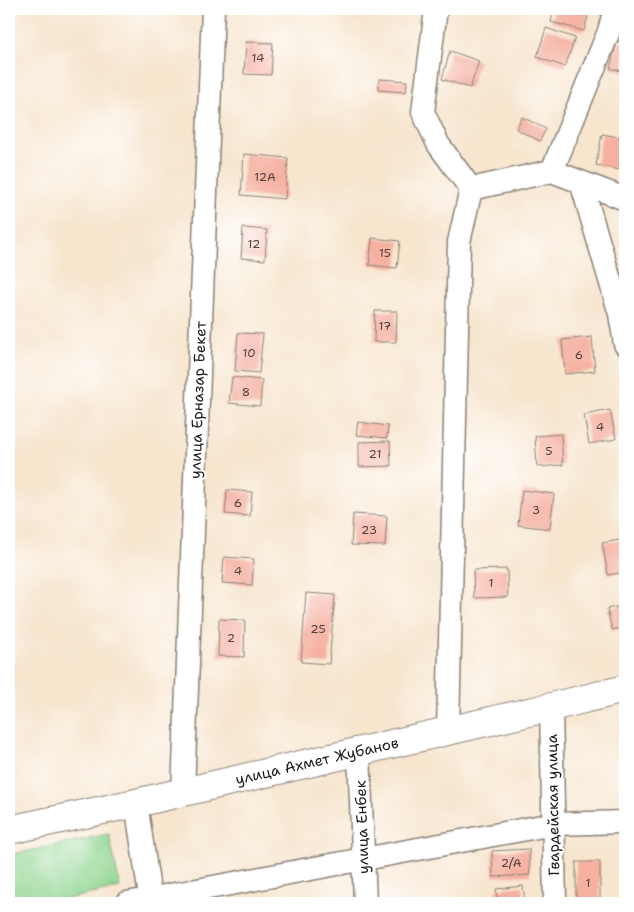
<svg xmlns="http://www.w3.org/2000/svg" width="634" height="912" font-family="'Shantell Sans',sans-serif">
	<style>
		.green { fill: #8ed48e; stroke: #557855 }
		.building { fill: #f5b0a0 }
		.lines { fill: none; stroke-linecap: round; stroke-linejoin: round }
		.minor-casing { stroke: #8a8075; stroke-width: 25 }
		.major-casing { stroke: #8a8075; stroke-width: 30 }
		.minor { stroke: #fff; stroke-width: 22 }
		.major { stroke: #fff; stroke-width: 28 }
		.labels { text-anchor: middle; stroke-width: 4; stroke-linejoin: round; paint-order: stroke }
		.number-label { font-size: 12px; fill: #52413d }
		.street-label { font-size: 15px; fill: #1c1c1c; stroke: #fff }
	</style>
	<rect width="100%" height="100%" fill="#fff"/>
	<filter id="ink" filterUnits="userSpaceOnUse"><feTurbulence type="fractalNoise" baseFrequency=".02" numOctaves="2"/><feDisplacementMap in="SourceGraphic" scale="10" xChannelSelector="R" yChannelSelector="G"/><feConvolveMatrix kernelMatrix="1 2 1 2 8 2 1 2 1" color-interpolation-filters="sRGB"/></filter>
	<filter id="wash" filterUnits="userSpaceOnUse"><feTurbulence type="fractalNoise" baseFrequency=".0096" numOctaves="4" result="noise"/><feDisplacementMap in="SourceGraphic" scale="20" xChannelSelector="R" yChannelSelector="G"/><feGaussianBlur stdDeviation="1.12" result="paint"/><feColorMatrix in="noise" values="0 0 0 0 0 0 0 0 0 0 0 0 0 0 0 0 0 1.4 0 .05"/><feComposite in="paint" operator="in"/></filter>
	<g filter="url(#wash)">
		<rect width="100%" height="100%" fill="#f7e5ce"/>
		<path class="green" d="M109,834L120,888L47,903H9V855Z"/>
		<g id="blocks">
			<path class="building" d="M554,9H590L584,31L551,22Z
				M546,28L575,38L565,67L537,57Z
				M617,41L625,43V72L610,68Z
				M246,42L273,43L271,75L244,74Z
				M450,51L479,61L470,88L442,79Z
				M379,79L407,81L406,92L378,90Z
				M522,117L546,129L540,141L516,129Z
				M602,134L625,138V171L596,165Z
				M244,154L288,158L285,199L241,195Z
				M243,228L267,230L265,260L241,258Z
				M372,238L400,241L397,268L369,265Z
				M375,311H397L396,342H374Z
				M238,333L263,334L259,373L235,371Z
				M592,337L595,371L565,374L562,340Z
				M232,377L262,380L260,406L229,403Z
				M610,410L616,439L589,444L584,415Z
				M358,422L388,426L387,438L356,435Z
				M561,434L563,465L537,467L535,436Z
				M390,441L391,466L359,467V442Z
				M227,490L252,492L250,516L225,514Z
				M522,490L554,494L550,529L518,525Z
				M353,514L387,516L385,546L351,545Z
				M625,539V572L608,575L602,543Z
				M224,557L254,559L252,585L222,583Z
				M507,569L508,597L474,598L473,570Z
				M306,593L335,595L329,664L301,662Z
				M625,605V627L612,630L607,609Z
				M219,619L245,620L244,657L218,656Z
				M529,849L530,875L493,877L492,851Z
				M576,862H600V903H576Z
				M523,886L525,903H498L496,889Z"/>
		</g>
	</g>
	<g filter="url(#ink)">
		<use href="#blocks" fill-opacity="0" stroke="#8a8075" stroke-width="1"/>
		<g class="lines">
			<g class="minor-casing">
				<path id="minor" d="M436,9L423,112L438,144L471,189
					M615,9L609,31L552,171L625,199
					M581,182L620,314L625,344
					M551,707L555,903
					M448,731L459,242L471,189L552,171
					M359,752L365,903
					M183,792L213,9
					M136,803L151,903
					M127,903L553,824L625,822"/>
			</g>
			<g class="major-casing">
				<path id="major" d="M9,830L136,803L551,707L625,689"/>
			</g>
			<use href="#minor" class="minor"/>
			<use href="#major" class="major"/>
		</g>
	</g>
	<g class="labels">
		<g class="number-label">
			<text x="258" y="62">14</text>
			<text x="265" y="181">12А</text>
			<text x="254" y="248">12</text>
			<text x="385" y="257">15</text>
			<text x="385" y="330">17</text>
			<text x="249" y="357">10</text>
			<text x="579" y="359">6</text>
			<text x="246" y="396">8</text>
			<text x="600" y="431">4</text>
			<text x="549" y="455">5</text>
			<text x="375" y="458">21</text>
			<text x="238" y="507">6</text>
			<text x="536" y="514">3</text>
			<text x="369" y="534">23</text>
			<text x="238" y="575">4</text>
			<text x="491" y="587">1</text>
			<text x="318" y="633">25</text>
			<text x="231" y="642">2</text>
			<text x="511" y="867">2/А</text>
			<text x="588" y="887">1</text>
		</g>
		<g class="street-label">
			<text transform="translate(198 400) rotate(-88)" y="5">улица Ерназар Бекет</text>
			<text transform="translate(317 761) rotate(-13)" y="5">улица Ахмет Жубанов</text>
			<text transform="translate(553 805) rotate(-91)" y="5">Гвардейская улица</text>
			<text transform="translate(362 827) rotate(-92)" y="5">улица Енбек</text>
		</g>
	</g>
	<rect width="634" height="912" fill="none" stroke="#fff" stroke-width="30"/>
</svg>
